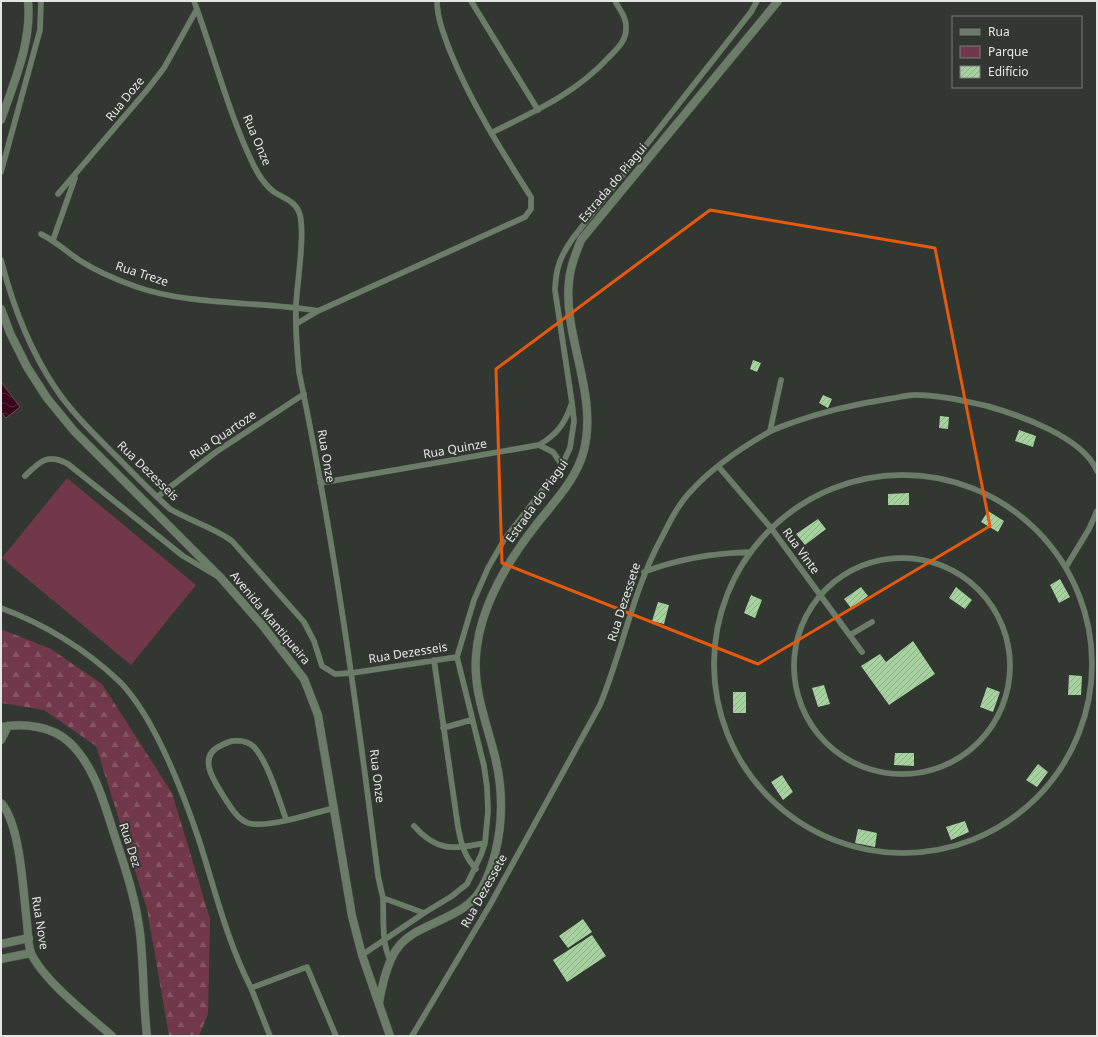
<svg xmlns="http://www.w3.org/2000/svg" width="1098" height="1037" font-family="'Noto Sans',sans-serif">
	<style>
		.green { fill: #71384b }
		.forest { fill: url(#forest-firs) }
		.water { fill: url(#water-waves); stroke: #6c4857 }
		.building { fill: url(#building-hatch) }
		.lines { fill: none; stroke-linecap: round; stroke-linejoin: round }
		.service-casing { stroke: #4f534e; stroke-width: 6 }
		.minor-casing { stroke: #4f534e; stroke-width: 9 }
		.tertiary-casing { stroke: #4f534e; stroke-width: 9 }
		.service { stroke: #6b7d68; stroke-width: 5.5 }
		.minor { stroke: #6b7d68; stroke-width: 8 }
		.tertiary { stroke: #6b7d68; stroke-width: 8 }
		.marked { fill: none; stroke: #e8590c; stroke-width: 3; stroke-linejoin: round }
		.labels { text-anchor: middle; stroke-width: 4; stroke-linejoin: round; paint-order: stroke }
		.street-label { font-size: 12px; fill: #e4e6e3; stroke: #333732 }
	</style>
	<defs>
		<pattern id="forest-firs" width="22" height="20" patternUnits="userSpaceOnUse"><rect width="22" height="20" fill="#71384b"/><path d="M5 1l3.5 6h-7zM16 11l3.5 6h-7z" fill="#855565"/></pattern>
		<pattern id="water-waves" width="16" height="10" patternUnits="userSpaceOnUse"><rect width="16" height="10" fill="#39041b"/><path d="M0 5q4-4 8 0t8 0" fill="none" stroke="#56293c"/></pattern>
		<pattern id="building-hatch" width="6" height="6" patternUnits="userSpaceOnUse"><rect width="6" height="6" fill="#a6d29f"/><path d="M-1 1l2-2M0 6l6-6M5 7l2-2" fill="none" stroke="#8eaf88"/></pattern>
	</defs>
	<rect width="100%" height="100%" fill="#333732"/>
	<path class="green" d="M67,478L196,585L131,665L2,558Z"/>
	<path class="forest" d="M1,629L51,649L102,684L172,793L210,919L208,1014L199,1036H169L147,909L96,746L44,710L1,703Z"/>
	<path class="water" d="M1,382L20,407L6,418L1,412Z"/>
	<path class="building" d="M753,360L761,363L757,372L750,369Z
		M823,395L832,399L828,408L819,403Z
		M940,416L949,417L948,429L939,428Z
		M1019,430L1036,436L1033,447L1015,441Z
		M909,493V505H888V494Z
		M988,511L1004,521L998,532L981,522Z
		M818,519L826,529L805,545L796,534Z
		M1060,579L1070,597L1059,603L1050,585Z
		M861,587L868,596L851,608L844,599Z
		M956,587L972,600L965,609L949,598Z
		M751,595L762,600L755,618L744,613Z
		M658,602L669,605L664,624L652,621Z
		M913,641L935,674L889,705L861,666L880,654L886,662Z
		M1069,675L1082,676L1081,695H1068Z
		M824,685L830,704L818,707L812,688Z
		M987,687L1000,692L993,712L980,707Z
		M733,692H746V713H733Z
		M895,753H914V766L894,765Z
		M1038,764L1048,772L1037,787L1026,780Z
		M782,775L793,792L783,800L771,782Z
		M965,821L969,832L951,840L946,827Z
		M858,829L877,833L875,847L855,843Z
		M583,919L592,932L568,948L559,936Z
		M592,935L606,956L567,982L553,960Z"/>
	<g class="lines">
		<g class="service-casing">
			<path id="service" d="M194,1C214,55 229,115 254,166C259,176 265,185 274,192C285,199 296,201 300,215C305,237 297,282 296,306C295,328 297,350 299,372C334,539 357,707 378,876L383,898L424,913
				M471,1L538,110
				M491,133C535,111 575,94 609,57C617,49 626,41 626,29C627,18 620,10 615,1
				M1,172L40,30L41,1
				M58,194L147,90L164,68L197,9
				M41,234C55,241 66,251 79,260C96,271 117,280 137,287C191,306 260,301 318,311
				M53,240L75,178
				M1,260C12,303 29,348 54,386C71,412 94,434 116,456C134,474 151,492 170,509C190,521 213,527 232,541L304,622L314,641L322,666L335,674L352,673L457,657
				M296,324L318,311L525,217L531,209V197C501,150 471,103 450,51C444,35 437,18 437,1
				M770,431L781,380
				M539,445L553,452L562,465
				M718,466L771,528L862,652
				M714 664a189 189 0 1 1 378 0a189 189 0 1 1-378 0Z
				M25,476C40,461 48,453 68,464L183,556L217,576
				M320,483L539,445C556,435 565,424 571,405
				M157,497L216,452L304,394
				M794 666a108 108 0 1 1 216 0a108 108 0 1 1-216 0Z
				M1066,567L1089,529L1097,511
				M644,572C678,559 715,553 751,552
				M1,608C44,624 85,649 119,681C154,716 182,790 198,837C215,889 226,939 251,988
				M850,635L872,622
				M434,660L458,827C461,843 464,856 476,869
				M443,728L471,720
				M286,819C279,800 268,762 254,747C248,741 240,740 232,741C228,742 224,744 220,746C197,757 214,781 224,797C230,806 237,819 248,823C267,829 313,813 334,808
				M414,826C436,851 453,850 485,843
				M383,898C384,919 381,943 391,962
				M362,955L424,913L452,896L467,884L481,855L485,843L488,811L487,787L484,766L457,657L474,600L488,568L504,540L562,465L570,448L574,421L572,403L555,290C556,267 560,257 573,238L751,12L757,1
				M270,1036L251,988L307,967L336,1036
				M412,1036L490,905L600,705C623,649 633,590 662,537C670,521 679,503 692,490C713,467 741,448 769,432C776,428 786,425 794,422C825,411 856,404 888,399C897,398 906,395 915,395C939,395 964,401 987,406C1019,415 1083,437 1097,471"/>
		</g>
		<g class="minor-casing">
			<path id="minor" d="M1,727C24,723 52,726 69,742C96,767 105,807 116,840C126,870 136,901 140,933C144,967 143,1002 147,1036
				M1,740L8,726
				M1,803C21,825 23,893 27,923C28,933 28,945 31,953C43,980 89,1016 112,1036
				M1,944L29,938
				M1,959L31,953
				M379,1003C382,985 386,966 396,950C403,939 415,932 426,927C469,907 482,902 495,854C503,822 503,792 496,761C488,726 473,692 476,656C479,609 507,562 536,525C553,503 577,479 584,450C598,393 563,337 569,281C570,266 576,253 581,240L778,1"/>
		</g>
		<g class="tertiary-casing">
			<path id="tertiary" d="M1,120C14,82 32,42 28,1
				M1,309L10,333L27,367L47,398L74,431L221,578L263,626L304,679L318,715L352,916L362,955L390,1036"/>
		</g>
		<use href="#service" class="service"/>
		<use href="#minor" class="minor"/>
		<use href="#tertiary" class="tertiary"/>
	</g>
	<path class="marked" d="M710,210L935,248L990,526L758,664L502,563L496,369Z"/>
	<g class="labels">
		<g class="street-label">
			<text transform="translate(125 99) rotate(-51)" y="4">Rua Doze</text>
			<text transform="translate(257 140) rotate(67)" y="4">Rua Onze</text>
			<text transform="translate(613 183) rotate(-50)" y="4">Estrada do Piagui</text>
			<text transform="translate(142 274) rotate(18)" y="4">Rua Treze</text>
			<text transform="translate(223 435) rotate(-34)" y="4">Rua Quartoze</text>
			<text transform="translate(455 449) rotate(-10)" y="4">Rua Quinze</text>
			<text transform="translate(326 456) rotate(80)" y="4">Rua Onze</text>
			<text transform="translate(148 471) rotate(44)" y="4">Rua Dezesseis</text>
			<text transform="translate(537 501) rotate(-55)" y="4">Estrada do Piagui</text>
			<text transform="translate(801 551) rotate(54)" y="4">Rua Vinte</text>
			<text transform="translate(624 602) rotate(-72)" y="4">Rua Dezessete</text>
			<text transform="translate(270 618) rotate(50)" y="4">Avenida Mantiqueira</text>
			<text transform="translate(408 653) rotate(-9)" y="4">Rua Dezesseis</text>
			<text transform="translate(377 776) rotate(83)" y="4">Rua Onze</text>
			<text transform="translate(130 845) rotate(72)" y="4">Rua Dez</text>
			<text transform="translate(484 891) rotate(-61)" y="4">Rua Dezessete</text>
			<text transform="translate(40 923) rotate(81)" y="4">Rua Nove</text>
		</g>
	</g>
	<rect width="1098" height="1037" fill="none" stroke="#e4e6e3" stroke-width="4"/>
	<rect x="952" y="16" width="130" height="72" fill="#333732" stroke="#7a7d79"/>
	<rect x="960" y="29" width="20" height="6" fill="#6b7d68" stroke="#7a7d79"/>
	<text x="988" y="36" font-size="12" fill="#e4e6e3">Rua</text>
	<rect x="960" y="46" width="20" height="12" fill="#71384b" stroke="#7a7d79"/>
	<text x="988" y="56" font-size="12" fill="#e4e6e3">Parque</text>
	<rect x="960" y="66" width="20" height="12" fill="url(#building-hatch)" stroke="#7a7d79"/>
	<text x="988" y="76" font-size="12" fill="#e4e6e3">Edifício</text>
</svg>
